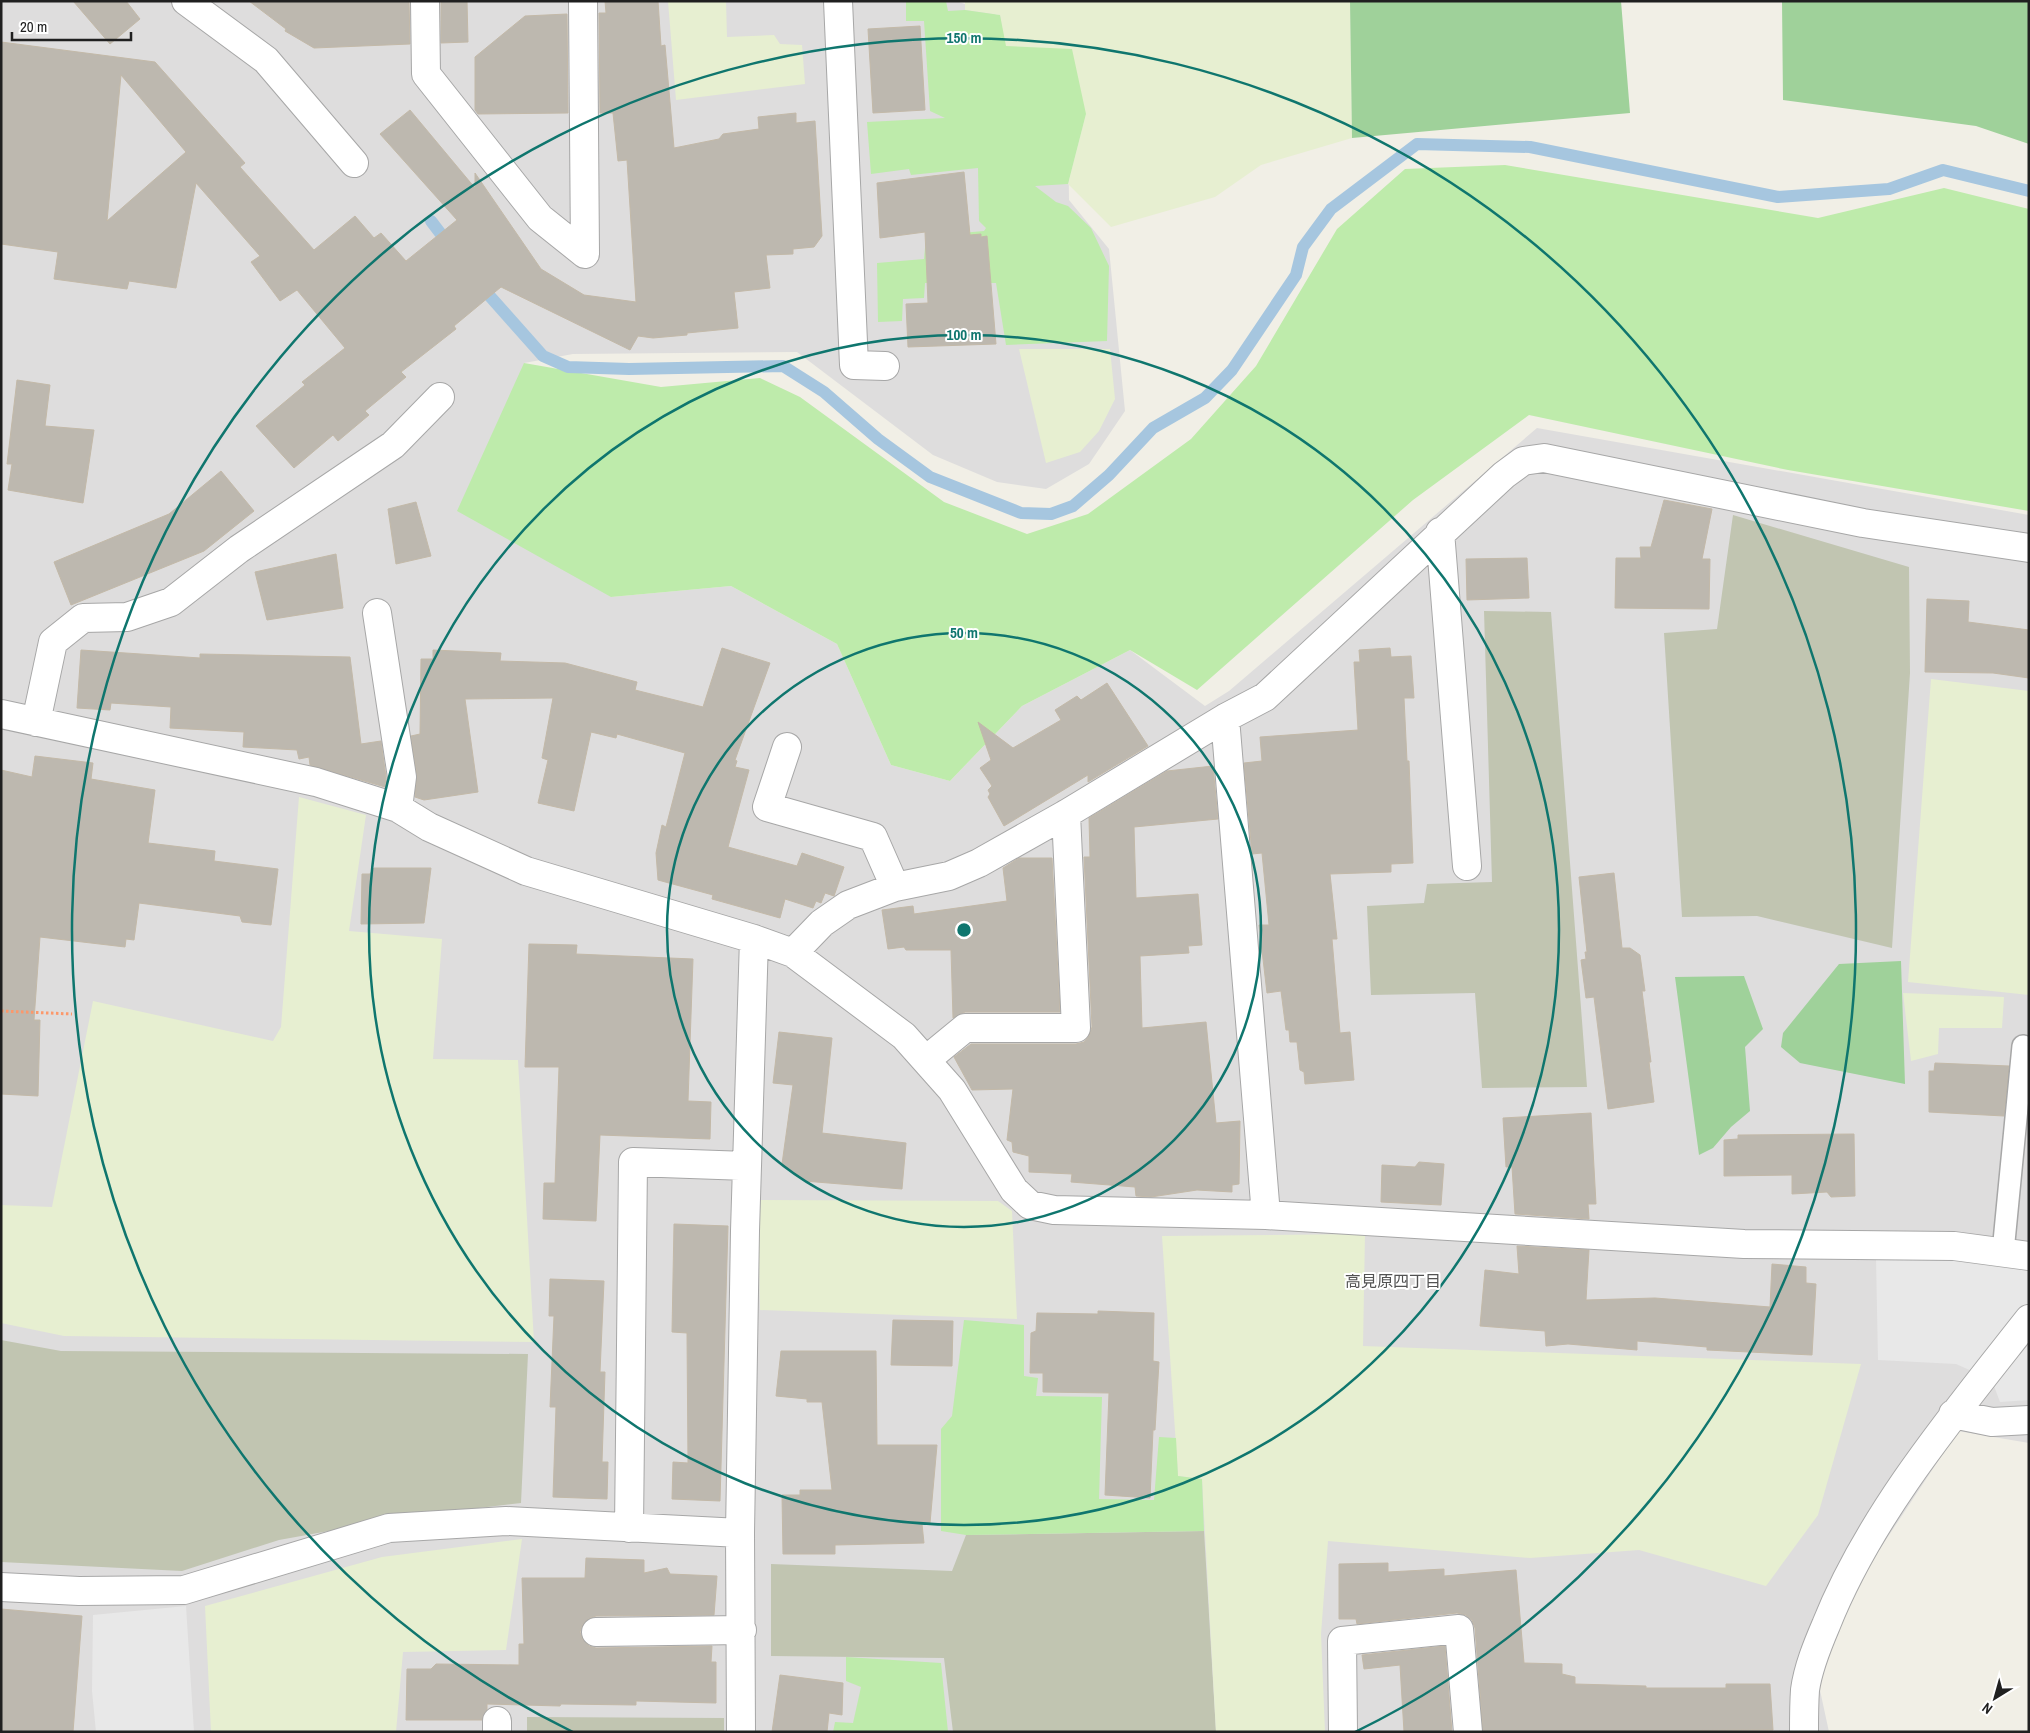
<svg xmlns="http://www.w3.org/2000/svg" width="2030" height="1733" font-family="'Archivo Narrow','Noto Sans JP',sans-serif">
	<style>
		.residential { fill: #dedddd }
		.construction { fill: #c1c5b1 }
		.farmland { fill: #e7efd1 }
		.grass { fill: #beebab }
		.forest { fill: #9fd19a }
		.parking { fill: #e8e8e8 }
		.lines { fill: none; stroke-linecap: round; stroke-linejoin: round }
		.stream { stroke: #a6c6df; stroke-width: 12 }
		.building { fill: #bdb8af; stroke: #c3b9a8; fill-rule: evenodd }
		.service-casing { stroke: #a7a7a7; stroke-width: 24 }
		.minor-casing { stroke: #a7a7a7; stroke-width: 30 }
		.path { stroke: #fc986b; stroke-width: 3; stroke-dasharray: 2.5 2.5; stroke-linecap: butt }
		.service { stroke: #fff; stroke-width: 21 }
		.minor { stroke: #fff; stroke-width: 28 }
		.ring { fill: none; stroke: #0f766e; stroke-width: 2.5 }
		.labels { text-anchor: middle; stroke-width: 4; stroke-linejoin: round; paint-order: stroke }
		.neighbourhood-label { font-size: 16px; fill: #535353; stroke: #fff }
		.centre { fill: #0f766e; stroke: #fff; stroke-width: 2.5 }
		.ring-label { font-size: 15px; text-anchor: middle; font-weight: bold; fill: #0f766e; stroke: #fff; stroke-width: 4; stroke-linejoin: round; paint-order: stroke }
	</style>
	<rect width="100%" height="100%" fill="#f1efe6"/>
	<path class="residential" d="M1,1H956L1067,39L1069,200L1109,249L1125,411L1089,464L1046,489L997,482L933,455L797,352L573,354L524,363L611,597L731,586L837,644L891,765L950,781L1022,706L1130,650L1205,706L1229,691L1537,428L2029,515V1443L1958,1431L1852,1591L1818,1681L1829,1732H1Z"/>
	<path class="construction" d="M1733,515L1909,567L1910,673L1892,948L1757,916L1682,917L1664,633L1717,629Z
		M1484,611L1551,612L1587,1087L1482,1088L1475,993L1371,995L1367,906L1424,903L1427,884L1492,882Z
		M1,1340L61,1351L528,1354L521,1503L412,1516L279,1540L182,1571L1,1562Z
		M1204,1531L1216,1732H953L944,1658L771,1656V1564L952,1571L966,1535Z
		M527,1717L724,1718V1732H527Z"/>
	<path class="farmland" d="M668,1H726L727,37L774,35L780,44L802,45L805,84L676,100Z
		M965,1H1350L1352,138L1261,165L1215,197L1111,227L1068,184L1086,114L1005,46L1000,15L965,10Z
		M1019,349H1110L1115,399L1099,431L1080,452L1046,463Z
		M1931,679L2029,691V995L1908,982Z
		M299,797L366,815L349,931L442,939L433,1059L518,1060L534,1342L64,1336L1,1323V1205L52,1207L93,1001L273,1041L281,1027Z
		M1903,993L2004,997L2002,1028H1939L1938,1054L1911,1061Z
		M758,1200L998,1201L1012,1211L1017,1319L760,1310Z
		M1365,1234L1363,1346L1861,1364L1818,1515L1766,1586L1639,1550L1530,1558L1328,1541L1321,1634L1325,1732H1216L1202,1479L1178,1476L1162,1236Z
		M522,1539L506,1650L403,1652L396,1732H211L205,1606L382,1557Z"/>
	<path class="grass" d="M906,1H946L948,11L965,10L1000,15L1006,46L1072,49L1086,114L1068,184L1035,186L1056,202L1068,206L1091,228L1109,266L1107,341L1006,345L996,283H925L924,298L903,299L902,321L878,322L877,263L924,259L926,236L984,231L986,228L979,221L978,168L911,175L909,169L871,174L867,122L945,118L930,111L924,21H906Z
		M1505,165L1818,218L1944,188L2029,209V511L1788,470L1529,415L1413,500L1197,690L1130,650L1022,706L950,781L891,765L837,644L731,586L611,597L457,511L524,363L661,387L760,378L800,397L944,502L1027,534L1088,514L1191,439L1256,366L1337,229L1405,169Z
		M964,1320L1024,1325V1376L1038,1378L1036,1396L1102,1397L1099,1499L1154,1500L1159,1437L1176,1438L1178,1476L1202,1479L1204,1531L966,1535L941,1531V1429L952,1416Z
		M846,1657L941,1663L948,1732H833L835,1722L853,1723L861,1687L846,1681Z"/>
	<path class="forest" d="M1350,1H1621L1630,113L1352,138Z
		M1782,1H2029V144L1976,126L1783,100Z
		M1901,961L1905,1084L1800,1063L1781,1047L1783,1033L1839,964Z
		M1744,976L1763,1029L1745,1047L1750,1111L1731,1127L1713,1148L1699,1155L1675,977Z"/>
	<path class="parking" d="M1876,1258L1975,1260L2029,1271V1306L1974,1372L1956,1364L1878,1360Z
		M2029,1343V1400L2000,1402L1994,1386Z
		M186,1606L194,1732H96L92,1691L93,1615Z"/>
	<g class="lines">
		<path class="stream" d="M431,221L450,246
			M479,284L543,356L568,367L629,369L783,366L824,392L878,439L930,477L1021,513L1051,514L1073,506L1109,475L1153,428L1205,398L1232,370L1296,275L1303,247L1331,209L1417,144L1530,147L1778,197L1889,189L1943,170L2029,191"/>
	</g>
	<path class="building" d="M73,1H126L140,19L110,44Z
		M249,1H409L410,44L314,48L285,31L286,29Z
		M441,1H467L468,42L441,43Z
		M605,1H658L661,46L665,45L674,148L719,139L723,134L759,129L758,117L796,113V123L815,121L822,236L814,247L793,249V254L766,255L770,288L734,292L738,328L687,333V335L653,338L638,336L630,350L501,287L454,326L456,329L401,372L406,377L365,411L369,415L338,441L333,435L294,468L256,426L305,385L302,382L345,348L297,290L280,301L251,262L260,256L196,183L176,288L129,281L127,289L54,279L58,252L1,244V42L155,62L245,163L240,167L314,250L355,216L374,238L381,233L406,261L457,220L380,134L410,110L475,188V173L541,269L584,295L636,302L627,160L618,161L613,113H600L599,13H606ZM121,75L186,152L107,221Z
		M567,14L568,113L478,114L475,110V57L525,16Z
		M920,26L925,110L873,113L868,29Z
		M964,172L970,235L981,234V237L987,236L996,344L908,347L906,304L928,303L925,232L880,238L877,183Z
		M17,380L50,385L45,426L94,430L83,503L8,490L12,464H7Z
		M221,471L254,511L204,551L71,605L54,562L169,514Z
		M1664,500L1712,509L1702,559H1710L1709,609L1615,608L1616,558H1641L1640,547H1651Z
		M416,502L431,556L396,564L388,509Z
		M336,554L343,608L267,620L255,572Z
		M1527,558L1529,598L1467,600L1466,559Z
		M1927,599L1969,601L1968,622L2029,630V678L1993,673L1925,672Z
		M722,648L770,663L735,760L737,761L735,767L749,770L728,847L797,866L802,853L844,867L834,896L825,893L821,903L816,901L813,908L785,899L780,918L712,899L713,895L658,880L656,853L662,825L666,827L685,753L617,734L616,738L591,732L574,811L538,803L548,760L542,758L553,698L465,699L478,792L424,800L415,797L417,775L411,736L420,734L421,659H433V650L501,653L500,661L565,663L637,682L635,690L703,707Z
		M1390,648L1391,657L1411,656L1414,698H1404L1407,761H1409L1413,863L1391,864V872L1330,874L1337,939H1332L1340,1033L1350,1032L1354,1080L1305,1084L1304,1072L1300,1070L1297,1042H1290L1289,1030H1286L1281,991L1267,993L1259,925H1269L1262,853L1252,854L1244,763L1262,761L1260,737L1358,730L1354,662H1360L1359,650Z
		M81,650L200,658V654L350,657L361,744L381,741L386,777L385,787L310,765L309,757L299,759L297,750L243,747L244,732L170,728L171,707L111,703L110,710L77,708Z
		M1107,683L1148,746L1088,782V775L1004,826L988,797L990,794L988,790L992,786L980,768L991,760L978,722L1013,748L1061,720L1055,710L1077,696L1081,700Z
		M35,756L93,763L91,779L155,790L148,843L215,851L214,861L278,869L271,925L242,922L240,916L139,903L134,940L126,939L125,947L40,937L34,1020H40L38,1096L1,1094V770L32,777Z
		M1213,766L1218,819L1134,827L1136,898L1198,894L1202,945L1188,946L1189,953L1140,956L1142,1028L1206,1022L1216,1123L1240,1121L1239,1184L1232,1185V1192L1197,1190L1151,1197L1136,1196L1135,1187L1071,1182L1072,1174L1029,1172V1156L1013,1152L1012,1142L1007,1140L1013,1089L972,1090L954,1057L971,1044H1076L1084,1042L1089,1036L1092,1027L1084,857H1090L1089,818L1167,771Z
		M1019,858H1052L1060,1012H965L953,1018L951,950H906L904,947L888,949L882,910L913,906L914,914L1007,901L1003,868Z
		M374,868H431L424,923L361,924L362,874H370Z
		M1614,873L1622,948H1630L1640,955L1645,991H1642L1651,1062H1649L1654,1102L1608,1109L1594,997L1586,998L1581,960L1586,959L1585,952H1587L1579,877Z
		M529,944L577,945L576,954L693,959L688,1101L711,1102L710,1139L600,1135L596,1221L543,1219L544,1183H555L559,1067H525Z
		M779,1032L832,1038L822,1133L906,1143L902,1189L804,1181L782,1164L793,1085L773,1083Z
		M1935,1063L2009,1066L2004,1116L1929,1112V1071H1934Z
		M1591,1113L1596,1204H1588L1589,1219L1515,1214L1512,1167H1506L1503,1118Z
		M1854,1134L1855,1196L1831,1197L1827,1192L1792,1194V1175L1724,1176V1140L1738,1139V1135Z
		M1419,1162L1444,1164L1441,1205L1381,1202L1382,1165L1415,1167Z
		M674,1224L728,1226L720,1501L672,1499L673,1462L688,1463L687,1333L672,1332Z
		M1517,1246L1589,1250L1586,1300L1655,1298L1770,1307L1772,1264L1806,1267V1283L1816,1284L1812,1355L1707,1350V1347L1637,1341V1350L1568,1344L1546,1346L1545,1331L1480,1326L1485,1270L1519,1274Z
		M550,1279L604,1281L600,1372H605L602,1462H608L607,1499L553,1497L556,1407H550L554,1316H549Z
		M1098,1311L1154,1313L1153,1361L1159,1362L1155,1430H1153L1150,1498L1105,1495L1109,1393L1043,1392V1373H1030L1031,1333L1036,1331L1037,1313L1098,1314Z
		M893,1320L953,1321L952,1366L891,1365Z
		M781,1351H876L877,1445H937L930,1523L922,1524L924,1543L835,1545V1554H783L782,1495H800V1490H832L822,1402H807V1399L776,1396Z
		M586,1558L644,1560V1573L667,1568L670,1574L717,1576L714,1615L596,1616L588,1619L583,1624L580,1632L583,1640L589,1646L596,1648L712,1646L711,1662H716V1703L636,1701V1705L561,1704L560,1706L487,1704V1710L482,1720H406L407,1669H431L436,1664L519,1665V1644H524L522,1578H585Z
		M1388,1563V1572L1444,1569V1576L1516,1570L1524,1663L1562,1664V1674L1575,1677V1684L1646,1686V1688H1726V1684H1770L1773,1730L1483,1732L1475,1628L1472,1620L1466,1615L1457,1613L1357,1624L1356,1619H1339V1564Z
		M1,1609L82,1616L73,1732H1Z
		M1445,1646L1452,1732H1404L1400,1665L1364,1669L1362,1655Z
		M780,1675L843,1683L842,1715L829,1713L827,1732H772Z"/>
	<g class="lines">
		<g class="service-casing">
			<path id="service" d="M2003,1252L2023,1046"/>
		</g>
		<g class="minor-casing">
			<path id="minor" d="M186,1L266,60L354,163
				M425,1L426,74L540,218L585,254L583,1
				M838,1L854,365L885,366
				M1440,532L1467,866
				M377,613L402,777L398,808
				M1,714L316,782L398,808L429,827L526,871L754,939L793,953L904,1036L952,1090L1014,1190L1030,1205L1054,1210L1266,1215L1744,1244L1954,1246L2029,1256
				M1225,718L1266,1215
				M36,722L53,642L83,618L127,617L171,602L239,549L393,445L440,397
				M787,747L767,807L873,837L895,887
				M793,953L822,923L848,905L895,887L949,876L979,863L1066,814L1225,718L1265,697L1504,475L1523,461L1544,458L1863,523L2029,548
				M926,1060L965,1028H1076L1066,814
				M1953,1414L1992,1422L2029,1420
				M629,1528L633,1162L747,1166
				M1,1587L79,1591L184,1590L389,1528L506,1521L740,1533
				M596,1632L742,1630
				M497,1732V1721
				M741,1732L740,1533L745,1231L754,939
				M1343,1732L1342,1641L1459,1629L1468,1732
				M1804,1732C1804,1718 1804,1704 1805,1690C1808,1668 1817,1646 1826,1625C1870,1514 1955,1413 2029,1319"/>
		</g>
		<path class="path" d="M1,1011L72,1014"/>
		<use href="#service" class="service"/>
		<use href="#minor" class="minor"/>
	</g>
	<g class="ring">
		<circle cx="964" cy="930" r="297"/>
		<circle cx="964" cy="930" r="595"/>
		<path d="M573 1732A892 892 0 1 1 1355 1732"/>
	</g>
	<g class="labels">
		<g class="neighbourhood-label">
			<text x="1393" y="1287">高見原四丁目</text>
		</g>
	</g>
	<circle cx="964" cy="930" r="8" class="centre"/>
	<g class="ring-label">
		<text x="964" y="43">150 m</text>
		<text x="964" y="340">100 m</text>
		<text x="964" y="638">50 m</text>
	</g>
	<rect width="2030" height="1733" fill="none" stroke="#202020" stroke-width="5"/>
	<g transform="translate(1995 1698) rotate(217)" stroke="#ffffff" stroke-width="4" paint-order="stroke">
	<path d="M0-4L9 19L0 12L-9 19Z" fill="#202020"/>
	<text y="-8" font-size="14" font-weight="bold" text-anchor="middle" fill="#202020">N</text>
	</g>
	<path d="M12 32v8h119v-8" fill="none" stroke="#202020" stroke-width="2.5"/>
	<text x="20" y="32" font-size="15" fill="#202020" stroke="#ffffff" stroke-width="4" paint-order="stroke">20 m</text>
</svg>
